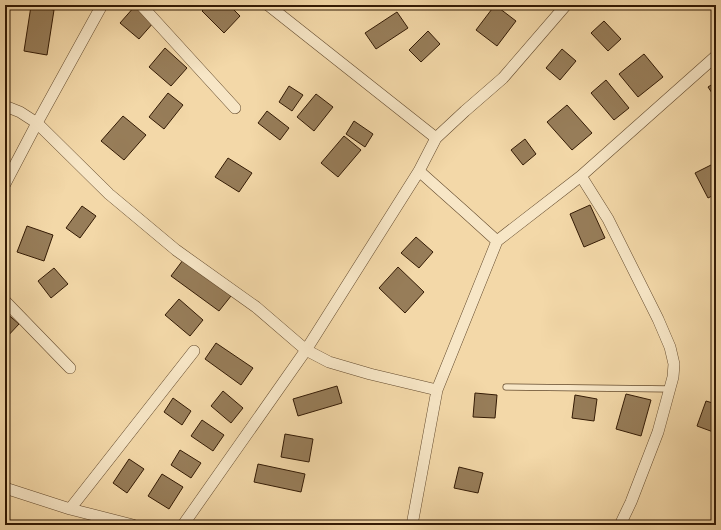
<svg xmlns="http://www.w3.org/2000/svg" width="721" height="530" font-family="'IM FELL DW Pica',serif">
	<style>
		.building { fill: #977d59; stroke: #331a04 }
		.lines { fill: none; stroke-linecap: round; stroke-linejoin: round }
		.lane-casing { stroke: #634a2d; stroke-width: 7 }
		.street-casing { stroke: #634a2d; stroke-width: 12 }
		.lane { stroke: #f7e6c6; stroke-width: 5.5 }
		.street { stroke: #f7e6c6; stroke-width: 11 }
	</style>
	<rect width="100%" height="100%" fill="#f3d8a8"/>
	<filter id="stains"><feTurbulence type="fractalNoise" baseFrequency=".005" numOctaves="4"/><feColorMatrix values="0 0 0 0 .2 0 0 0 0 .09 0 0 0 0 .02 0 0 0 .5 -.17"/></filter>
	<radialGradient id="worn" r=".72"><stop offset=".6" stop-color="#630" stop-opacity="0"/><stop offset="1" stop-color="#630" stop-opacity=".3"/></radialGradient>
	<path class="building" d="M208,5H229L240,16L224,33L202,11Z
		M495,5L516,21L497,46L476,30Z
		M31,6L54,10L47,55L24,51Z
		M135,6L154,22L139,39L120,23Z
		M397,12L408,28L376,49L365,33Z
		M604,21L621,39L608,51L591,33Z
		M428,31L440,44L421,62L409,50Z
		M165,48L187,68L171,86L149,67Z
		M562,49L576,61L560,80L546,68Z
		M644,54L663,77L638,97L619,74Z
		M606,80L629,108L614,120L591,93Z
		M716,82V99L708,87Z
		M289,86L303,95L292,111L279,102Z
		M168,93L183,105L164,129L149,117Z
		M316,94L333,107L314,131L297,117Z
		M567,105L592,133L572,150L547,122Z
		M267,111L289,128L280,140L258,123Z
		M123,116L146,135L124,160L101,141Z
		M354,121L373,134L365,147L346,134Z
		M344,136L361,150L338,177L321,163Z
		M525,139L536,154L523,165L511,150Z
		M228,158L252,173L239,192L215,177Z
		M713,164L716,169V194L708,198L695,173Z
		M590,205L605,238L584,247L570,214Z
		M82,206L96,216L80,238L66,228Z
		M27,226L53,235L44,261L17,252Z
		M416,237L433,252L419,268L401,253Z
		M183,260L231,296L219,311L171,276Z
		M398,267L424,292L405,313L379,288Z
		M54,268L68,284L51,298L38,281Z
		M179,299L203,320L190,336L165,315Z
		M5,312L19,324L5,339Z
		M216,343L253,368L241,385L205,359Z
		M337,386L342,403L298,416L293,399Z
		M223,391L243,408L231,423L211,406Z
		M475,393L497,395L495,418L473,417Z
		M626,394L651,400L641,436L616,429Z
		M575,395L597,399L594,421L572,418Z
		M173,398L191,411L182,425L164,412Z
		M706,401L716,404V433L697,426Z
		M202,420L224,435L213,451L191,436Z
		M285,434L313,439L309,462L281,457Z
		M180,450L201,463L191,478L171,465Z
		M129,459L144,469L127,493L113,483Z
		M258,464L305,474L301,492L254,482Z
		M459,467L483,473L478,493L454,488Z
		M162,474L183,487L169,509L148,496Z"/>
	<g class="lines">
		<g class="lane-casing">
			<path id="lane" d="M506,387L670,389"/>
		</g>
		<g class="street-casing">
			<path id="street" d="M141,5L235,108
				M268,5L436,138
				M5,106L20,112L37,123L109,194L176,250L256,307L306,350L329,362L370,374L437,390L412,525
				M419,171L465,212L497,241L581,176L716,56
				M581,176L608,219L658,319L670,347L674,364L673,377L658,432L631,502L620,525
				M5,184L37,123L102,5
				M5,301L70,368
				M437,390L497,241
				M5,488L70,509L133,525
				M70,509L194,351
				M183,525L306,350L419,171L436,138L465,111L503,78L566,5"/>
		</g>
		<use href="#lane" class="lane"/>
		<use href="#street" class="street"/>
	</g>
	<rect width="721" height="530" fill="none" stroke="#f3d8a8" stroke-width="20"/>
	<rect x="6" y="6" width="709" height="518" fill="none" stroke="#331a04" stroke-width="2"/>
	<rect x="10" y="10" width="701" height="510" fill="none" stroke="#331a04"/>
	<rect width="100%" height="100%" filter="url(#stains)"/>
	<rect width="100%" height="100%" fill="url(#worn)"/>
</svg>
